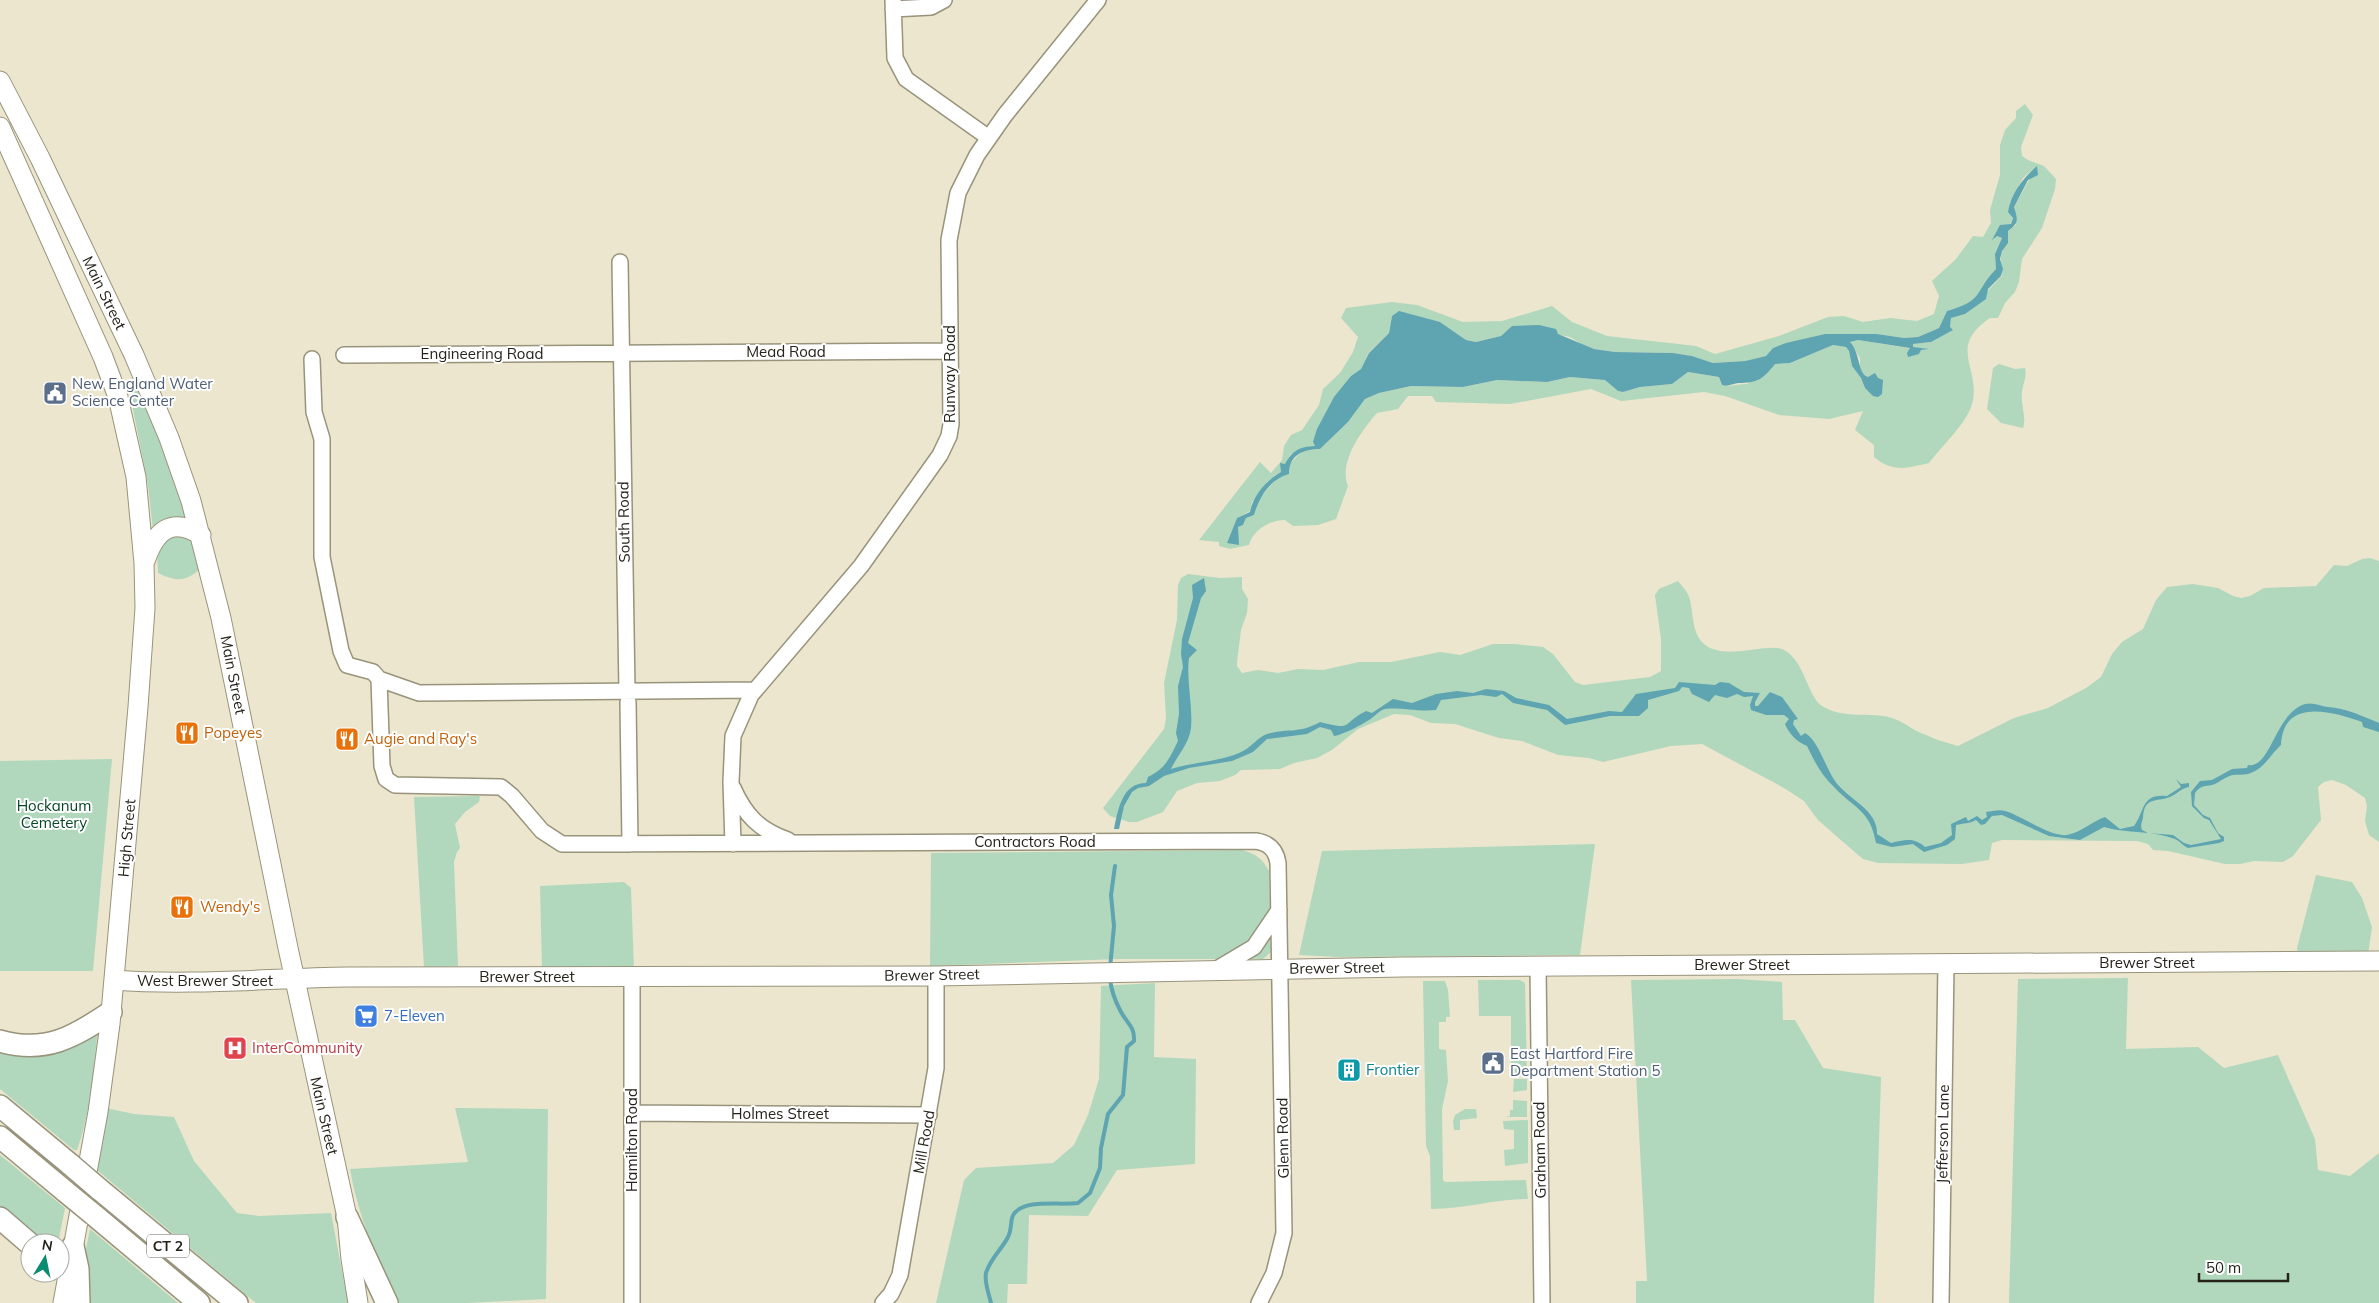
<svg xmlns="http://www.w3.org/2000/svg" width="2379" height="1303" font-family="Mulish,sans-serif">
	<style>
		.green { fill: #b1d8bd; fill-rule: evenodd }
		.water { fill: #5ea4b1 }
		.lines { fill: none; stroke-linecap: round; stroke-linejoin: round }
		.stream { stroke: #5ea4b1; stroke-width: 4 }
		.minor-casing { stroke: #98937b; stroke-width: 18 }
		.major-casing { stroke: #98937b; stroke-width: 21 }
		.highway-casing { stroke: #98937b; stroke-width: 24 }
		.minor { stroke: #fff; stroke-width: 15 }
		.major { stroke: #fff; stroke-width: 19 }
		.highway { stroke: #fff; stroke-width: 21 }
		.highway-bridge-casing { stroke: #98937b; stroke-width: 24; stroke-linecap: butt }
		.highway-bridge { stroke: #fff; stroke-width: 21 }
		.labels { text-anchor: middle; stroke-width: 4; stroke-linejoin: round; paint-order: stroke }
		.shield { fill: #fff; stroke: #66645e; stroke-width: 1 }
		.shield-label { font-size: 14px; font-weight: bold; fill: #242219 }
		.street-label { font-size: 15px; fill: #242219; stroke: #fff }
		.service-label { font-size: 15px; fill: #4e5e75; stroke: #fff; text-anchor: start }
		.food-label { font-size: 15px; fill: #c56008; stroke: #fff; text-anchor: start }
		.park-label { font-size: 15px; fill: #074726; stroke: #fff }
		.shop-label { font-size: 15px; fill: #366cbe; stroke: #fff; text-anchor: start }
		.health-label { font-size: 15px; fill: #be3a42; stroke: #fff; text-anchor: start }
		.culture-label { font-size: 15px; fill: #0d838f; stroke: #fff; text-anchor: start }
	</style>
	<rect width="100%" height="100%" fill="#ebe6cd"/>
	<path class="green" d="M2025,104L2033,115L2021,147L2022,156L2028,160L2044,166L2056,179L2055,189L2042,228L2022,259L2019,282L2015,292L2005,303L1998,318H1990C1946,348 1982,369 1972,404C1967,423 1941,447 1929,463C1907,468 1893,473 1874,457V445L1855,430L1863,411L1829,419L1779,415L1725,396L1704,392L1621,401L1591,389L1510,404L1436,402L1432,396H1408L1398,409L1377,413C1362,430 1338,462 1348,486L1336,519L1318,525L1293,526L1285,520C1270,520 1253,530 1249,545L1230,549L1219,546V542L1199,540L1260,462L1271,473L1282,460L1284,446L1291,435L1302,430L1319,405L1323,389L1340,373L1353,352L1358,337L1341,318L1346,308L1392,302L1417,305L1463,322L1502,321L1552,306L1572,322L1607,336L1696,346L1715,354L1779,336L1828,317L1844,316L1863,322L1890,318L1917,321L1934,314L1939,296L1932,281L1956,259L1973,236L1983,237L1991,223L1990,210L2000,175V145L2005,130L2016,118V111ZM2037,166L2014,207L2016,225L2008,231C2008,246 2000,249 2001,259C2001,266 2003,269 2002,276L1965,314L1951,318L1950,327L1931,342L1913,344L1912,347L1926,349L1921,350L1858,340L1850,342L1860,358V371L1868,377L1865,388L1861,378L1852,366L1849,351L1846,347L1833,345L1790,363L1775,364L1747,384C1739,384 1729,387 1722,385L1719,377L1688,372L1672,384L1640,387L1623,392L1618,391L1605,380L1570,377L1547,382L1497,380L1463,387L1411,386L1379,393L1365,399L1348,422L1320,449C1315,449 1309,448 1304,450C1300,452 1262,494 1259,500C1256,504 1255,510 1254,515L1246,518L1243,525L1238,527L1227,543L1237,518L1250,511L1252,502L1274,476L1281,472L1291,454L1315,446L1351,376L1361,369L1369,352L1389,333L1392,316L1440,322L1466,340L1476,342L1501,336L1512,326L1570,337L1583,345L1594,349L1615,352L1673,353L1692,356L1713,363L1745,361L1766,356L1773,348L1825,334H1877L1904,338L1918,337L1939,328L1947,311C1986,300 1973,292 1996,269L1995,254L2002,238L1997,236C2013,223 2015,223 2010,203L2023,178Z
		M1999,364L2015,369L2025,368C2027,377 2023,383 2022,392C2020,404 2027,416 2023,428L2001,423L1987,409L1993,368Z
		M136,383L163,442L186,516L153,530L148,485L130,394Z
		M183,536L193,541L203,567C186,581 179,583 158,573L157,552L167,537Z
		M2370,558L2379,561V842L2369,835L2365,821L2367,806L2365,798L2346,785L2332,780L2324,782L2318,787L2321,820L2293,856L2283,862L2254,861L2240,864H2225L2168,851L2153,850L2148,844L2137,841L2002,840L1992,843L1989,860L1962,864L1878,863L1863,859L1857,854L1818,820L1804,801L1784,788L1702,744L1671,746L1603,762L1589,758L1558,755L1522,741L1499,738L1455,724L1431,723L1410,715L1394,714L1358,729L1332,750L1317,758L1294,763L1280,769L1241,770L1235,775L1220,781L1197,783L1177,791L1163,812L1137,822H1129L1110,816L1103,808L1164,729L1166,718L1164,683L1177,620L1178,585L1181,578L1188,574L1220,578L1242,577V589L1248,599L1247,613L1241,630L1237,662V666L1242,673L1258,670L1278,673L1298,669L1323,670L1359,662H1391L1440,652L1460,655L1493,644H1515L1543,647L1553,654L1575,682L1583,685L1650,677L1661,671V639L1655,595L1659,589L1678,581C1682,586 1687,591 1689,597C1694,612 1691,631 1703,643C1724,663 1768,641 1784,650C1805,661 1807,696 1822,706C1845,720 1868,711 1892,718C1904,722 1914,731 1926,735C1936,740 1948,743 1958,746L2014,718L2048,708L2086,688L2101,677L2112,654L2122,642L2143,629L2156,600L2167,587L2193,584L2218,588L2233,596L2241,598L2250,596L2264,588L2316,586L2334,565L2347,566L2362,559Z
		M112,759L93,971H0V761Z
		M480,796L479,802L465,812L455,824L460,848L457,852L454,862L458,966L424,967L414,797Z
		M1595,844L1580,955L1338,957L1299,955L1322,851Z
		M1242,850C1256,854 1262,858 1269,871L1271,952L1263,959H1118L930,966L931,853Z
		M2316,875L2352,882L2362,898L2372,927L2368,955L2298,956L2297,948Z
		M624,882L631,888L634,970L542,968L540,886Z
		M2128,978L2126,1049L2198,1047L2224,1068L2278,1055L2315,1139L2318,1170L2350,1176L2379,1153V1303H2009L2018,979Z
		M1737,979L1782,982L1783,1020H1795L1823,1068L1881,1077L1874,1303H1636V1281H1647L1631,980Z
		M1478,980H1520L1525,983L1527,1076H1515L1511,1073V1016H1479Z
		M1423,981H1445L1448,990L1450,1017H1446V1022H1439V1049L1446,1050L1448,1081L1442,1109L1443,1180L1445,1182L1526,1180L1528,1199C1495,1199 1464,1209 1431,1209L1430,1156L1426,1146Z
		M1155,983L1154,1057L1196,1059L1195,1164L1117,1170L1088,1216L1029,1215L1027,1284H1008L1007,1303H936L964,1180L976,1168L1053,1163L1074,1145L1088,1115L1099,1079L1101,986Z
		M98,1030C93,1070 91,1112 77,1150H74L0,1089V1048Z
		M1514,1079H1527V1090L1513,1092Z
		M1513,1100L1527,1101V1117H1505L1510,1116V1110H1513Z
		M106,1108L134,1114L174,1117L194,1161L237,1213L259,1216L331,1213L348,1303H256L97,1170Z
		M455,1108L548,1109L546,1299L468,1303H397C377,1260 358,1216 350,1169L468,1162Z
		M1465,1109H1476L1477,1118L1460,1120V1130H1454L1453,1121L1455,1115Z
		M1528,1120V1163L1505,1166L1504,1150L1514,1149V1130L1504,1129L1503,1121Z
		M0,1155L65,1208L58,1243H40L0,1211Z
		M90,1229L178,1303H86L84,1259Z"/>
	<path class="water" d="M2037,166L2038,175L2028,180L2014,207C2018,220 2019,223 2008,231V243L2002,251L2000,259L2003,269L2001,276L1988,289L1986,299L1965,314L1951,318L1950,327L1953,330L1931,342L1913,344V347L1929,349L1921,350L1919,354L1908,357L1907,353L1910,348L1858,340L1850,342C1861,354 1857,373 1868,377L1875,373L1878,378L1883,380L1882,394L1878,397L1873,396L1865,388L1861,378L1852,366L1849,351L1846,347L1833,345L1790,363L1775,364C1763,379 1758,383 1738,383C1732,384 1728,387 1722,385L1719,377L1688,372L1672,384L1640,387L1623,392L1618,391L1605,380L1570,377L1547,382L1497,380L1463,387L1411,386L1379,393L1365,399L1348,422L1320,449C1303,449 1289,455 1289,474C1270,479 1259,497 1254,515L1246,518L1243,525L1238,527L1239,545L1227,543L1237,518L1250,512C1253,495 1267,480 1281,472L1280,463L1285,464C1293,450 1299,447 1315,446L1313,442L1317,429L1334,397L1351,376L1361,369L1369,353L1389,333L1392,316L1399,311L1440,322L1466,340L1476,342L1501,336L1512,326L1539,325L1556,329L1558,334L1594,349L1615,352L1673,353L1692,356L1713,363L1745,361L1766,356L1773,348L1786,343L1825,334H1877L1904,338L1918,337L1939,328L1947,311C1985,300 1973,293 1996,269L1995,254L2002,238L1997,236L1992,240L2000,225L2011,224L2013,218L2008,212C2011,193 2023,178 2037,166Z
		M1204,578L1206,591L1201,598L1188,643L1197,650L1189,658C1186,681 1193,705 1191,728C1189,744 1177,756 1171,769C1193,762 1217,762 1239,753C1250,749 1259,736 1267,734C1288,728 1299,734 1320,722C1355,731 1340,724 1366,711L1372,713L1393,699L1412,703L1436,694L1457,691L1473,693L1486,689L1504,691L1516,698L1549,705L1567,719L1609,711L1622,712L1636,694L1675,688L1679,682L1715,685L1720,682L1729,683L1744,692L1760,693L1755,702V706H1758L1770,692L1782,697L1798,719L1794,720L1793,724L1801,736L1805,733C1820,741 1827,775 1840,787C1853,801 1878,812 1877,834L1891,843C1905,840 1913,837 1925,847L1941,843L1952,835L1951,824L1966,817L1968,821L1977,816L1982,820L1987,817L1986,812C1992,811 2000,809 2005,811C2023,816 2049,837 2067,835C2082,832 2091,822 2105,817L2120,829L2134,826C2145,811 2141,793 2167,796L2181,787L2176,779L2181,784L2189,783V787C2182,788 2178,793 2172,796C2158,803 2144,795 2143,818C2142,823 2140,825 2142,830L2148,833L2173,835L2184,843L2191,845L2221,839L2209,820L2204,818L2192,806L2191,792L2200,781L2212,780L2232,769L2247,768L2248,765C2271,769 2275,713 2305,704C2314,702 2320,706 2328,707C2346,708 2362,716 2379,723V732L2363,727L2362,722C2331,711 2283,698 2281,745C2270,755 2266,766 2253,772C2246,776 2240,774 2233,775C2227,776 2221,781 2215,784C2207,787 2201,784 2195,793L2194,805L2203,815L2210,818L2218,833L2224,837V841L2219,843L2188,848C2183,846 2180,841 2175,839C2152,830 2128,834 2104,827L2080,840L2049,836L2002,815L1992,816L1985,824L1981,825L1976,820C1969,824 1964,823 1956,825L1955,839L1947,845L1924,852L1913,844L1892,847L1876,843C1870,810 1856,810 1835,788C1822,776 1814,761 1807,746C1797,742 1789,734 1785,724L1789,719L1784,715H1766L1751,710L1750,705L1753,696L1744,697L1737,694L1727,698L1715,695L1709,702L1692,694L1689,688L1682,687L1679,691L1648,700V708L1639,716H1610L1565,725L1547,710L1513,703L1502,694L1496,697L1481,695L1441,700L1436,710C1419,712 1398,707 1385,709C1380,710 1376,715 1372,718C1363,724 1343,735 1334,736L1331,730L1320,727L1307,734L1267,739L1253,752L1232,761L1189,768L1164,776L1149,786L1138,788L1132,792L1124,806L1119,829H1114C1118,810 1122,783 1146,783L1148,777C1166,768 1169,759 1178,741L1176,733L1179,714L1178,686L1183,667L1181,654L1182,639L1193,598L1192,585Z"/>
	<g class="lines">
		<path class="stream" d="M1110,968L1114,926L1111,895L1115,866
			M991,1303C989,1294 984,1282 986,1273C990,1259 1002,1249 1008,1237C1014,1225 1007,1215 1021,1208C1035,1201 1062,1205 1078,1203L1090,1193L1100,1168L1101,1148L1108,1114L1123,1095L1127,1047L1134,1041C1135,1027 1127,1023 1121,1012C1115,1001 1111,991 1110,978"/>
		<g class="minor-casing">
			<path id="minor" d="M893,0L895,58L906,79L989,138
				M893,9L931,7L944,0
				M620,262L627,691
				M344,355L950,351
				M312,359L314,412L322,439V557L341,651L347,665L373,672L379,679L382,766L386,779L395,785L501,787L512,796L542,831L562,844L1256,841C1269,843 1276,850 1278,863L1284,1233L1274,1273L1259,1303
				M379,679L419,693L755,690
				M628,702L630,844
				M733,788C745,815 759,830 788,840
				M733,844L731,782L733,736L751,695L861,566L940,455L949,436L951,424L949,240L958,193L977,155L1005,115L1098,0
				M1538,966L1542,1303
				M1217,969L1254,947L1279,910
				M632,1113L929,1115
				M632,1303V977
				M883,1303L891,1294L900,1275L936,1068V976
				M1941,1303L1946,964"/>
		</g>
		<g class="major-casing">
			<path id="major" d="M0,81L40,158L134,355L169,438L191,501L221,618L288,948L347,1217L351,1259L358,1303
				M0,127L103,357L118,397L136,477L144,563L145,608L138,707L110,1024L98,1112L63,1303
				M145,561C155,532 170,516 201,535
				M114,980C192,986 270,978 348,977L936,976L1403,967L2379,961"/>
		</g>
		<g class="highway-casing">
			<path id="highway" d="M0,1041C46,1054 74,1037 111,1012
				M0,1106L71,1165
				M0,1137L66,1192
				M99,1189L237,1303
				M94,1215L199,1303
				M347,1217L387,1303
				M0,1218L30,1244
				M73,1246L78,1269L79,1303"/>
		</g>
		<use href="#minor" class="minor"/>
		<use href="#major" class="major"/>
		<use href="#highway" class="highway"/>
		<g class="highway-bridge-casing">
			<path id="highway-bridge" d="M71,1165L99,1189
				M66,1192L94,1215"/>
		</g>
		<use href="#highway-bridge" class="highway-bridge"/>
	</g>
	<defs>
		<g id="civic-square" transform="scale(1.25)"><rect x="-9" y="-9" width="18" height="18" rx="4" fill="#5c6f8a" stroke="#fff"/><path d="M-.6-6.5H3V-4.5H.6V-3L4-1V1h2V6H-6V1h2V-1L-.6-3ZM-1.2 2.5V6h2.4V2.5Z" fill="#fff"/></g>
		<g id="restaurant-square" transform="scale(1.25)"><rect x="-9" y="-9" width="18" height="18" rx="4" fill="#e8710a" stroke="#fff"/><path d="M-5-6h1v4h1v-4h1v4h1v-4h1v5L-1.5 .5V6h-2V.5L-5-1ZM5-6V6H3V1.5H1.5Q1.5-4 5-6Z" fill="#fff"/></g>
		<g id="supermarket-square" transform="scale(1.25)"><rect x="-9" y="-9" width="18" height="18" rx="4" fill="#3f7fe0" stroke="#fff"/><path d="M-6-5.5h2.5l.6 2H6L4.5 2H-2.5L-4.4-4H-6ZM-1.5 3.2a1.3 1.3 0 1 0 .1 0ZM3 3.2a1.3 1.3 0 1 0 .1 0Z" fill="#fff"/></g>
		<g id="hospital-square" transform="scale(1.25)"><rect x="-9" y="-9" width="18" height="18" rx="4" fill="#e0444e" stroke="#fff"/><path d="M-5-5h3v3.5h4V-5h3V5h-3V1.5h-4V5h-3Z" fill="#fff"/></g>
		<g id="building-square" transform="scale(1.25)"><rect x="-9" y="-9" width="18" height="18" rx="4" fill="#0f9aa8" stroke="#fff"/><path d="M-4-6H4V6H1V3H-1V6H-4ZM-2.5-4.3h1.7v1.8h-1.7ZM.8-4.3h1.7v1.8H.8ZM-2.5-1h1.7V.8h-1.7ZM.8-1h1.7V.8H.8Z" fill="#fff"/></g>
	</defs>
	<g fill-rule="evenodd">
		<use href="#civic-square" x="55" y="393"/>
		<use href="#restaurant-square" x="187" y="733"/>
		<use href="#restaurant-square" x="347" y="739"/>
		<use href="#restaurant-square" x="182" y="907"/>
		<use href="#supermarket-square" x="366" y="1016"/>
		<use href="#hospital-square" x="235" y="1048"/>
		<use href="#civic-square" x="1493" y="1063"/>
		<use href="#building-square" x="1349" y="1070"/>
	</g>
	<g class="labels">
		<rect class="shield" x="147" y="1234.5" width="42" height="23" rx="4"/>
		<g class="shield-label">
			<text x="168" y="1251">CT 2</text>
		</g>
		<g class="street-label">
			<text transform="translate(104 293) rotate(64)" y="5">Main Street</text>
			<text x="786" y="357">Mead Road</text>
			<text x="482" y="359">Engineering Road</text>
			<text transform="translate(950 374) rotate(-90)" y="5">Runway Road</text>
			<text transform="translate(624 522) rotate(-91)" y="5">South Road</text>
			<text transform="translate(233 675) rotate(79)" y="5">Main Street</text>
			<text transform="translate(127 838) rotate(-85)" y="5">High Street</text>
			<text x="1035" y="847">Contractors Road</text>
			<text x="2147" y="968">Brewer Street</text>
			<text x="1742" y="970">Brewer Street</text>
			<text transform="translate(1337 968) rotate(-1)" y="5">Brewer Street</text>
			<text transform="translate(932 975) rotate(-1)" y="5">Brewer Street</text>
			<text x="527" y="982">Brewer Street</text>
			<text x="205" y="986">West Brewer Street</text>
			<text x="780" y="1119">Holmes Street</text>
			<text transform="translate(324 1116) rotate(77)" y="5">Main Street</text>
			<text transform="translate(1943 1134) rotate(-89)" y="5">Jefferson Lane</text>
			<text transform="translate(1283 1138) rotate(-91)" y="5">Glenn Road</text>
			<text transform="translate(632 1140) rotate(-90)" y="5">Hamilton Road</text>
			<text transform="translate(924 1142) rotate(-80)" y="5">Mill Road</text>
			<text transform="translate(1540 1150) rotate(-91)" y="5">Graham Road</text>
		</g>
		<g class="service-label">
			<text x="72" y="389">New England Water<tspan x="72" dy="17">Science Center</tspan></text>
			<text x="1510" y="1059">East Hartford Fire<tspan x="1510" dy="17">Department Station 5</tspan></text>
		</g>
		<g class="food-label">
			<text x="204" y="738">Popeyes</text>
			<text x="364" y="744">Augie and Ray's</text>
			<text x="200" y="912">Wendy's</text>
		</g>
		<g class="park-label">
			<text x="54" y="811">Hockanum<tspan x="54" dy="17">Cemetery</tspan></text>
		</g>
		<g class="shop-label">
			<text x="384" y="1021">7-Eleven</text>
		</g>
		<g class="health-label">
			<text x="252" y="1053">InterCommunity</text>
		</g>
		<g class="culture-label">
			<text x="1366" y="1075">Frontier</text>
		</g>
	</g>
	<g transform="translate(45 1258) rotate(10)"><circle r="24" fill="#ffffff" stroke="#a7a7a3"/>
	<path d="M0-4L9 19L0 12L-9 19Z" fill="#0b8c71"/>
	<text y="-8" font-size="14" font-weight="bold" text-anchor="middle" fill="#242219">N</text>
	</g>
	<path d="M2199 1273v8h89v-8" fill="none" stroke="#242219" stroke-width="2.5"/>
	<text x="2206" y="1273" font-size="15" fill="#242219" stroke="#ffffff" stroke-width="4" paint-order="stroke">50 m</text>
</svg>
